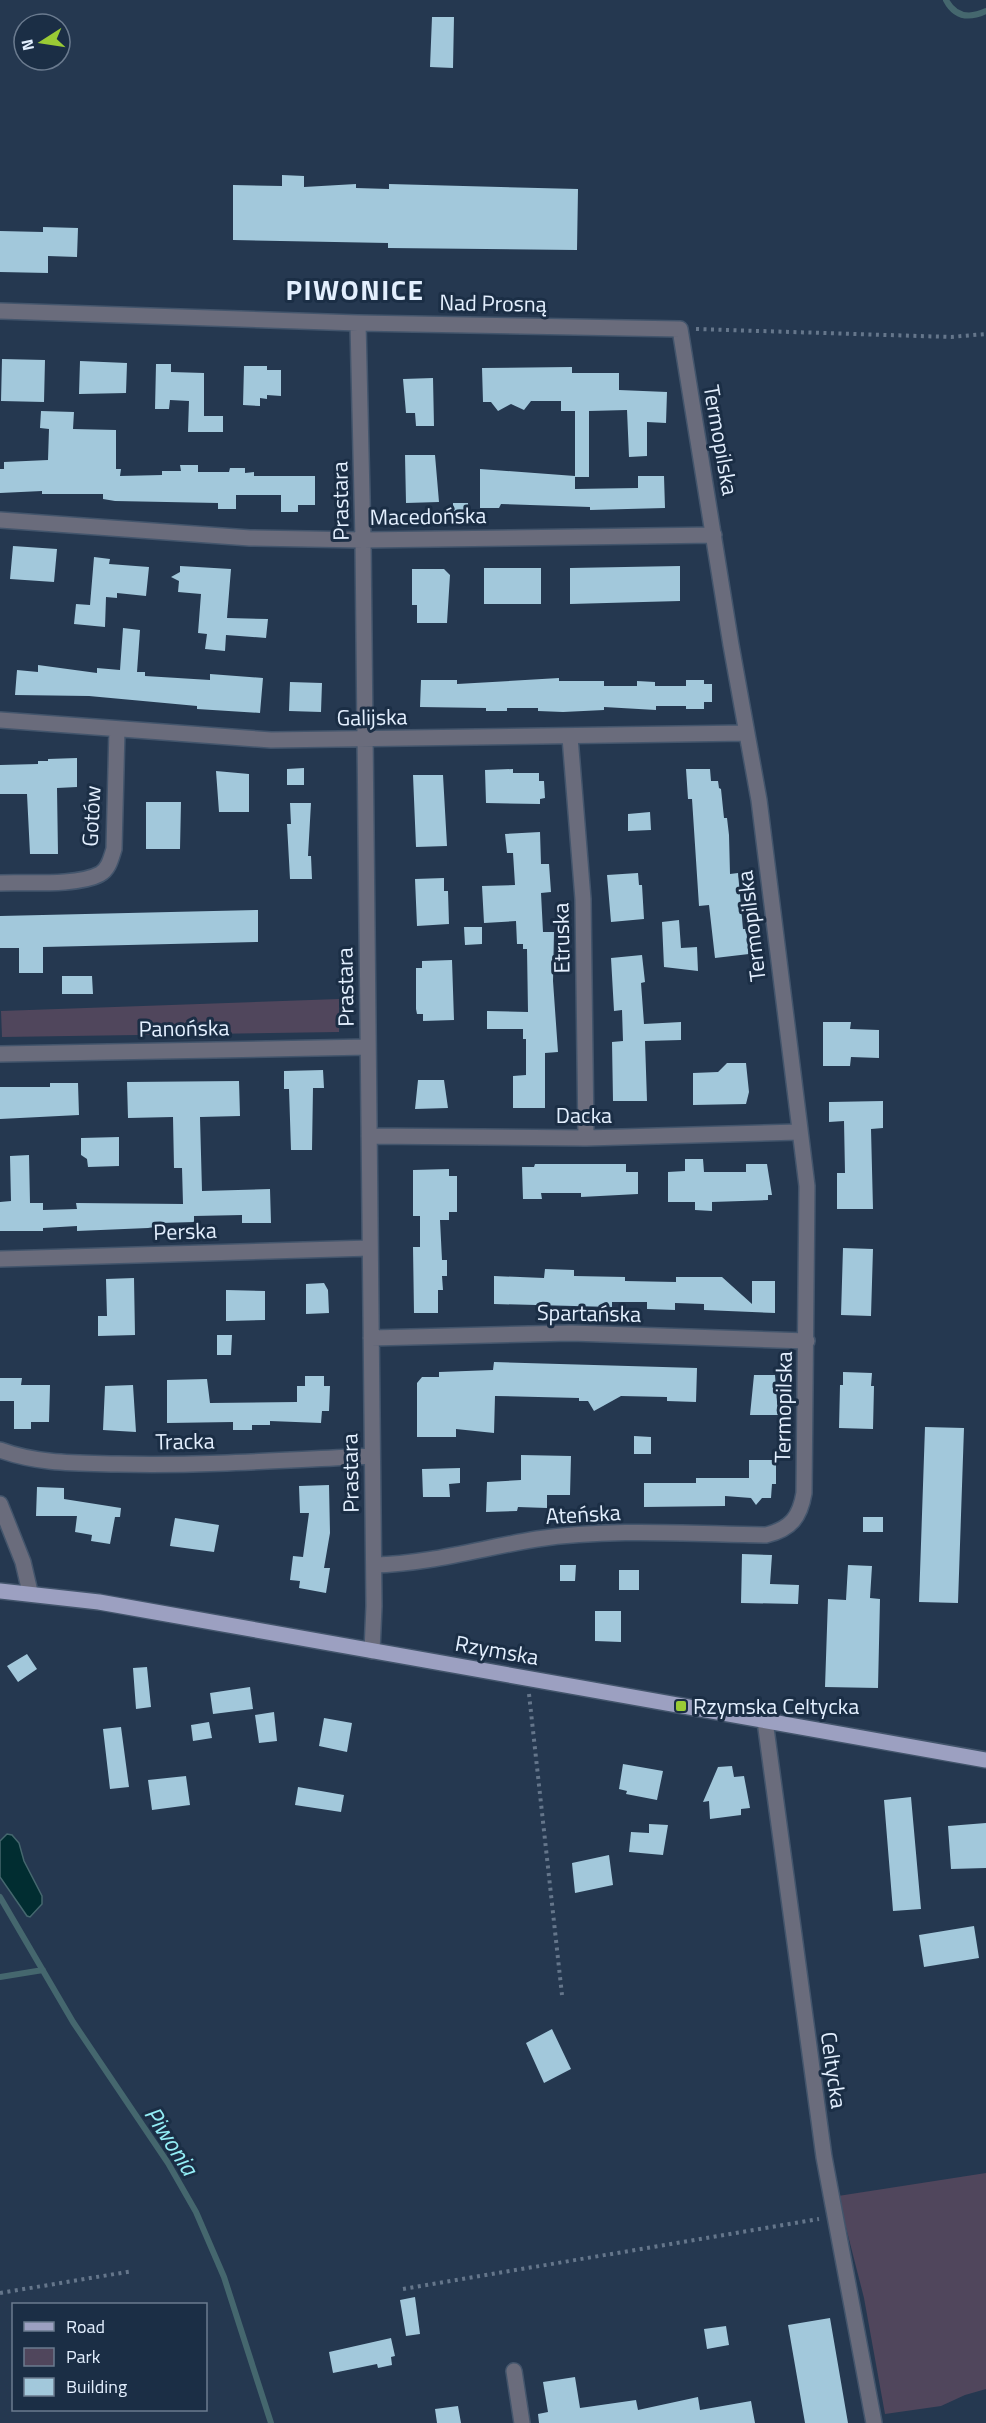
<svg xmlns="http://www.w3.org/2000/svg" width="986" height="2423" font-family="'Titillium Web',sans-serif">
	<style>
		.green { fill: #50465c }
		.water { fill: #012d31; stroke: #45676e; stroke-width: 1.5 }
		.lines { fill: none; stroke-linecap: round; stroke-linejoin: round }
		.stream { stroke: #45676e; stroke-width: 6 }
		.building { fill: #a2c8db }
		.minor-casing { stroke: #43556c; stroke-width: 18 }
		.major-casing { stroke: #43556c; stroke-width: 18 }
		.path { stroke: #65768b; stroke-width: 4; stroke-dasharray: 3 4.5; stroke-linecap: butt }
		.minor { stroke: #6a6c7c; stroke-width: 15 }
		.major { stroke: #9ca0c1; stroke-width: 15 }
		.poi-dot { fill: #9acb35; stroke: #1b2e45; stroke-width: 2 }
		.labels { text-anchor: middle; stroke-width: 6; stroke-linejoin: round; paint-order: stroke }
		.street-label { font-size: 22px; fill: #e3effe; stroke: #1b2e45 }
		.poi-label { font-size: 22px; fill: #e3effe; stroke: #1b2e45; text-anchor: start }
		.water-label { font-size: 24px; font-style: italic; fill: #94eef6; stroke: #1b2e45 }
		.district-label { font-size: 28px; font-weight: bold; letter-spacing: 1.5px; fill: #e3effe; stroke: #1b2e45 }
	</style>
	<rect width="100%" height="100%" fill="#253850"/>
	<path class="green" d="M339,999V1032L2,1037L1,1011Z
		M986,2173V2389L965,2395L941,2406L885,2414L864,2298L838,2196Z"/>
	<path class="water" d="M7,1834L12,1835L19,1843L24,1861L42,1896V1904L30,1917L27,1916L0,1877V1841Z"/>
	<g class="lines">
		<path class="stream" d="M946,0C955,17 969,19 986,11
			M0,1897L73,2022L168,2163L196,2212L224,2277L271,2423
			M0,1977L43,1970"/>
	</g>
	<path class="building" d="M432,17H454L453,68L430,67Z
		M282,175L304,176V187L356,184V188L389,189V184L578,189L577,250L388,248V243L233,240V185L282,186Z
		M43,227L78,228L77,257L48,256V273L0,272V231L43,232Z
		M2,359L45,360L44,402L1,401Z
		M80,361L127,363L126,393L79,394Z
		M156,364H171V372L204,373V416H223V432H188L189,401L170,400L169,409H155Z
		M244,366H267V370H281V396L267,395V399L260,398V406L243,405Z
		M572,367V373H619V390L667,392L666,423L647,422V456L629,457L627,410L589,411V477H575V489L638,488V476H664L665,508L590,510V507L501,504L499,508H480V469L575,476V411H561V401H531L524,410L511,404L498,411L491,402H483L482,368Z
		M433,378L434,426H416L415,413H406L403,379Z
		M41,411L74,412L73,429L116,430V469H121L120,476L162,475V471H181L180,465H198V472H229L230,468H245V473L254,472V476H315V505H298V512H281V495H236V509H218V503L115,501L103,499V494H42V491L0,493V469H4V462L48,460L49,429L40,428Z
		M405,455H435L439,502L406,503Z
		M453,503H468L469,524L453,525Z
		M13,546L57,549L54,582L10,579Z
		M94,557L110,559L109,564L149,567L146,596L117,593V598L106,597L105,627L74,624L76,604L90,605Z
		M180,566L231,569L227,618L268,619L266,638L226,635L225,651L205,649L207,634L198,633L201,594L178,592L179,581L171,577L180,572Z
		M680,566V601L570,604V568Z
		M484,568H541V604H484Z
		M412,569H444L450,575L447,623H417V605H412Z
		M123,628L140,630L137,672H145V676L210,680V674L263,678L260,713L197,709V706L89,696L15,695L17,670L38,672V665L97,673V668L120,670Z
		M559,678V681H604V686H637V681L655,682V686H686V680H704V684H712V702H704V709H686V706H656V710L604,707V710L563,712L538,711V708H507V711H486V708L420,707L421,680H457V684Z
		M290,682L322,683L321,712L289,711Z
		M77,758V787L57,788L58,854H30L27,794H0V765L38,764V761H48V759Z
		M304,768V785H287V769Z
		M513,769V773H539V781H544L545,798L540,799V804L486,803L485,770Z
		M686,769H710L711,781H718L719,788L721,789L724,818H727L729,835L730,874L738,873L743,929H746L749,954L715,958L709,905L699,906L692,799H688Z
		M216,771L249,774V812H219Z
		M413,775H443L447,846L416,847Z
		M146,802H181L180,849H146Z
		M290,803H311L308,856H311L312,879H290L287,824H291Z
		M650,812L651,830L628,831V814Z
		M540,832L541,864H549L551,892L541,893L543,932H554L553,981L558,1052L545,1053V1108H513V1076L526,1075V1039H523V1029H487V1011L528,1012L527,949H523V944H517L516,921L484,923L482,886L515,885L513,853H507L505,834Z
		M638,873L639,885H642L644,919L611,922L607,875Z
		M444,878V891H448L449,924L417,926L415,879Z
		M258,910V942L43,947V973H19V948H0V916Z
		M679,920L681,948L697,947L698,971L664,967L662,922Z
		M464,927H482V944L465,945Z
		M642,955L645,982L641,983L644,1024L681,1022V1040L645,1041L647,1101H613L612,1042L623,1041L622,1010L614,1011L611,958Z
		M452,960L454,1020L423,1021V1014H417L416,1009V968H422V961Z
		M62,976H92L93,994H62Z
		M823,1022H851L850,1029L879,1030V1058L851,1057L850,1066H823Z
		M727,1063H746L749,1092L746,1104L693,1105V1073L718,1072Z
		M323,1070L324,1088H313L312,1150H291L289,1089H284V1071Z
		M418,1080H444L448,1108L415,1109Z
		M239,1081L240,1116L200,1117L202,1191L270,1189L271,1223H242V1215L194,1216V1222L161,1223V1226L148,1228L77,1231V1226L43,1228V1231H0V1202L11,1201L10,1156L29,1155L30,1203H43V1210L77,1209L76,1203L183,1204L182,1168H174L173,1117L128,1118L127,1082Z
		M50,1083H78L79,1115L0,1119V1087H50Z
		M883,1101V1128L871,1129L873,1209H837V1173H845L844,1121L829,1122V1102Z
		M119,1137V1166L88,1167L87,1159L81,1155V1138Z
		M685,1159H703L704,1172H746V1164H767L772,1195H768V1200L712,1202V1211L695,1210V1202H668V1172L685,1171Z
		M535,1164H626V1172H638V1194L581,1197V1193H541L542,1199H523L522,1167H534Z
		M449,1169V1176H457V1212H449V1220H440L442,1260H447V1276H442L443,1290H438V1313H414L413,1247H420V1216H413V1170Z
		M843,1248L873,1249L871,1316L841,1315Z
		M545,1269L574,1270V1276L625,1277V1281L676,1282V1277H722L752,1304V1281H775V1313L704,1310V1304L675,1303V1310L647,1309V1302H612V1307L494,1304V1276L544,1278Z
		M134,1278L135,1335L98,1336V1316H107L106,1279Z
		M324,1283L328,1290L329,1313L306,1314V1284Z
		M226,1290L265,1291V1320L226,1321Z
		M217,1335H232L231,1355H217Z
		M494,1362L697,1368L696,1402L667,1401V1397L621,1396L594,1411L588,1401H579V1398L495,1396L494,1433L456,1429V1437H417V1383L422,1377H439V1372L493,1370Z
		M843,1372L872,1373L871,1386H874L873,1429L839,1428L840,1385H843Z
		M754,1375H775L778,1415H750Z
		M305,1376H324V1386H330L329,1411H322L321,1423L270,1421V1425H252V1430H233V1422L167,1423V1380L207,1379L210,1403L297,1402V1386H305Z
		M0,1378H22L21,1385H50L49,1422H31V1429H14V1401H0Z
		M133,1385L136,1432L103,1430L105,1386Z
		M925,1427L964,1428L958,1603L919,1602Z
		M634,1436L651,1437V1454H634Z
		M521,1455L571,1456L570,1495H547V1508L518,1507L517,1511L486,1512L487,1482L521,1480Z
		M749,1460H776V1484H772L771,1498H762L756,1505L751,1498L725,1496V1506L644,1507V1483H696V1478H749Z
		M460,1468V1483L449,1484L450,1497H423L422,1469Z
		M329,1485L330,1533L324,1568H330L326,1593L299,1588L300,1581L290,1580L293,1556L303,1557L309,1513H300L299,1486Z
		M37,1487L64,1488V1499L121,1508L120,1517H115L110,1544L91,1541L92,1535L75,1532L77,1516H36Z
		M863,1517H883V1532H863Z
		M175,1518L219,1525L214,1552L170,1546Z
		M742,1554L772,1555L770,1584L799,1585L798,1604L741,1603Z
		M560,1565H576L575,1581H560Z
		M848,1565L872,1566L870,1598L880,1599L878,1688L825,1687L828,1599L846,1600Z
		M619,1570H639V1590H619Z
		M595,1611H621V1642L595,1641Z
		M27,1654L37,1669L18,1682L7,1666Z
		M147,1667L151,1707L136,1709L133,1668Z
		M250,1687L253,1709L213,1714L210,1693Z
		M274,1712L277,1741L259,1743L255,1715Z
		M324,1718L352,1723L347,1752L319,1746Z
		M209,1722L212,1738L193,1741L191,1725Z
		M121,1727L129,1787L110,1789L103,1729Z
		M623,1764L663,1771L657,1800L626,1794L627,1791L619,1789Z
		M732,1766L734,1777L744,1776L750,1808L741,1809V1815L710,1819L709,1801L703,1802L718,1767Z
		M186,1776L190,1805L152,1810L148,1780Z
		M298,1787L344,1795L341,1812L295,1805Z
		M911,1797L921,1909L893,1911L884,1800Z
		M986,1823V1868L951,1869L948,1826Z
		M649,1824L668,1825L663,1855L629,1852L631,1832L649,1833Z
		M609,1855L613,1885L575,1893L572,1863Z
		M974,1926L979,1958L924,1967L919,1935Z
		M552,2029L571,2069L544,2083L526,2043Z
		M415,2297L420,2334L406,2336L400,2300Z
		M830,2318L848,2423H805L788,2325Z
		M726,2326L729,2345L707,2349L704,2329Z
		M391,2338L395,2356L391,2357L392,2365L378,2368L377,2364L333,2373L329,2352Z
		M575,2377L580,2408L636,2400L638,2410L698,2397L700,2410L751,2401L755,2423H539L538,2414L548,2412L543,2382Z
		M458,2406L461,2423H437L435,2409Z"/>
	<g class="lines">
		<g class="minor-casing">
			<path id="minor" d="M0,311L358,323L680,329L731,645L759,800L807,1186L804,1493C800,1517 791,1529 766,1535C691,1534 612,1528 537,1539C482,1548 429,1564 374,1565
				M358,323L363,540L374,1606L372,1651
				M0,520L250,538L363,540L714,535
				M0,720L271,740L746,733
				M570,737L583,899L586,1138
				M0,883C26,882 78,886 100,874C109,869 111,858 114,849L117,729
				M0,1054L368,1047
				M369,1136L586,1138L799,1132
				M0,1259L370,1248
				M371,1338L571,1333L807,1341
				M0,1450C38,1464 76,1463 117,1464C202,1466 287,1460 372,1456
				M0,1504L23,1562L30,1592
				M765,1721L824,2157L874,2423
				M514,2371L522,2423"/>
		</g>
		<g class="major-casing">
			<path id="major" d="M0,1591L99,1602L986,1760"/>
		</g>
		<path class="path" d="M696,329L951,337L986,334
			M529,1694L562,1995
			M403,2289L819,2219
			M0,2293L133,2271"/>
		<use href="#minor" class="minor"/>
		<use href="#major" class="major"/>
	</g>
	<rect class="poi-dot" x="675" y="1700" width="12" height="12" rx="3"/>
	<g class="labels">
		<g class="street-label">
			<text transform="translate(493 303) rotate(1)" y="8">Nad Prosną</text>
			<text transform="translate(721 440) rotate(80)" y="8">Termopilska</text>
			<text transform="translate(340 501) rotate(-91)" y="8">Prastara</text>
			<text transform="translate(428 516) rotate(-1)" y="8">Macedońska</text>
			<text transform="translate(372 717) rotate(-1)" y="8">Galijska</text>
			<text transform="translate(91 816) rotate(-87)" y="8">Gotów</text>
			<text transform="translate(751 926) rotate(-97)" y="8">Termopilska</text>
			<text transform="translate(561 938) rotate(-91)" y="8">Etruska</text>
			<text transform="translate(345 987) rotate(-91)" y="8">Prastara</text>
			<text transform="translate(184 1028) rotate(-1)" y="8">Panońska</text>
			<text x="584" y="1123">Dacka</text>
			<text transform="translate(185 1231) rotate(-2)" y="8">Perska</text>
			<text transform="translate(589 1313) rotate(1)" y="8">Spartańska</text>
			<text transform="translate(783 1407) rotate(-89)" y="8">Termopilska</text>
			<text transform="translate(185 1441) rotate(-1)" y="8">Tracka</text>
			<text transform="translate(350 1473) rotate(-91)" y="8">Prastara</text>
			<text transform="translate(583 1514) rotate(-3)" y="8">Ateńska</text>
			<text transform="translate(497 1650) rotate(10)" y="8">Rzymska</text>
			<text transform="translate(834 2070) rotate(82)" y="8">Celtycka</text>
		</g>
		<g class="poi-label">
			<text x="693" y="1714">Rzymska Celtycka</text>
		</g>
		<g class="water-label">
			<text transform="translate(171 2141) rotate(57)" y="8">Piwonia</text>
		</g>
		<g class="district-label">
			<text x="355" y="300">PIWONICE</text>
		</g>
	</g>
	<rect x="12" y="2303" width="195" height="108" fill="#1b2e45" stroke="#6b7b8f" stroke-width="1.5"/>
	<rect x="24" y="2322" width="30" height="9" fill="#9ca0c1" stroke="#6b7b8f" stroke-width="1.5"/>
	<text x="66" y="2333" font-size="18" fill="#e3effe">Road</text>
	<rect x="24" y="2348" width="30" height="18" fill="#50465c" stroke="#6b7b8f" stroke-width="1.5"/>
	<text x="66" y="2363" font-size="18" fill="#e3effe">Park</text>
	<rect x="24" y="2378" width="30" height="18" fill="#a2c8db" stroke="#6b7b8f" stroke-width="1.5"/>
	<text x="66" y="2393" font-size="18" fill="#e3effe">Building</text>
	<g transform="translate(42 42) rotate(258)"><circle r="28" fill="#1b2e45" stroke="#6b7b8f" stroke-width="1.5"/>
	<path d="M0-4.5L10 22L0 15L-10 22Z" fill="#9acb35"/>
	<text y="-9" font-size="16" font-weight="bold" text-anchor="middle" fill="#e3effe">N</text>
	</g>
</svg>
